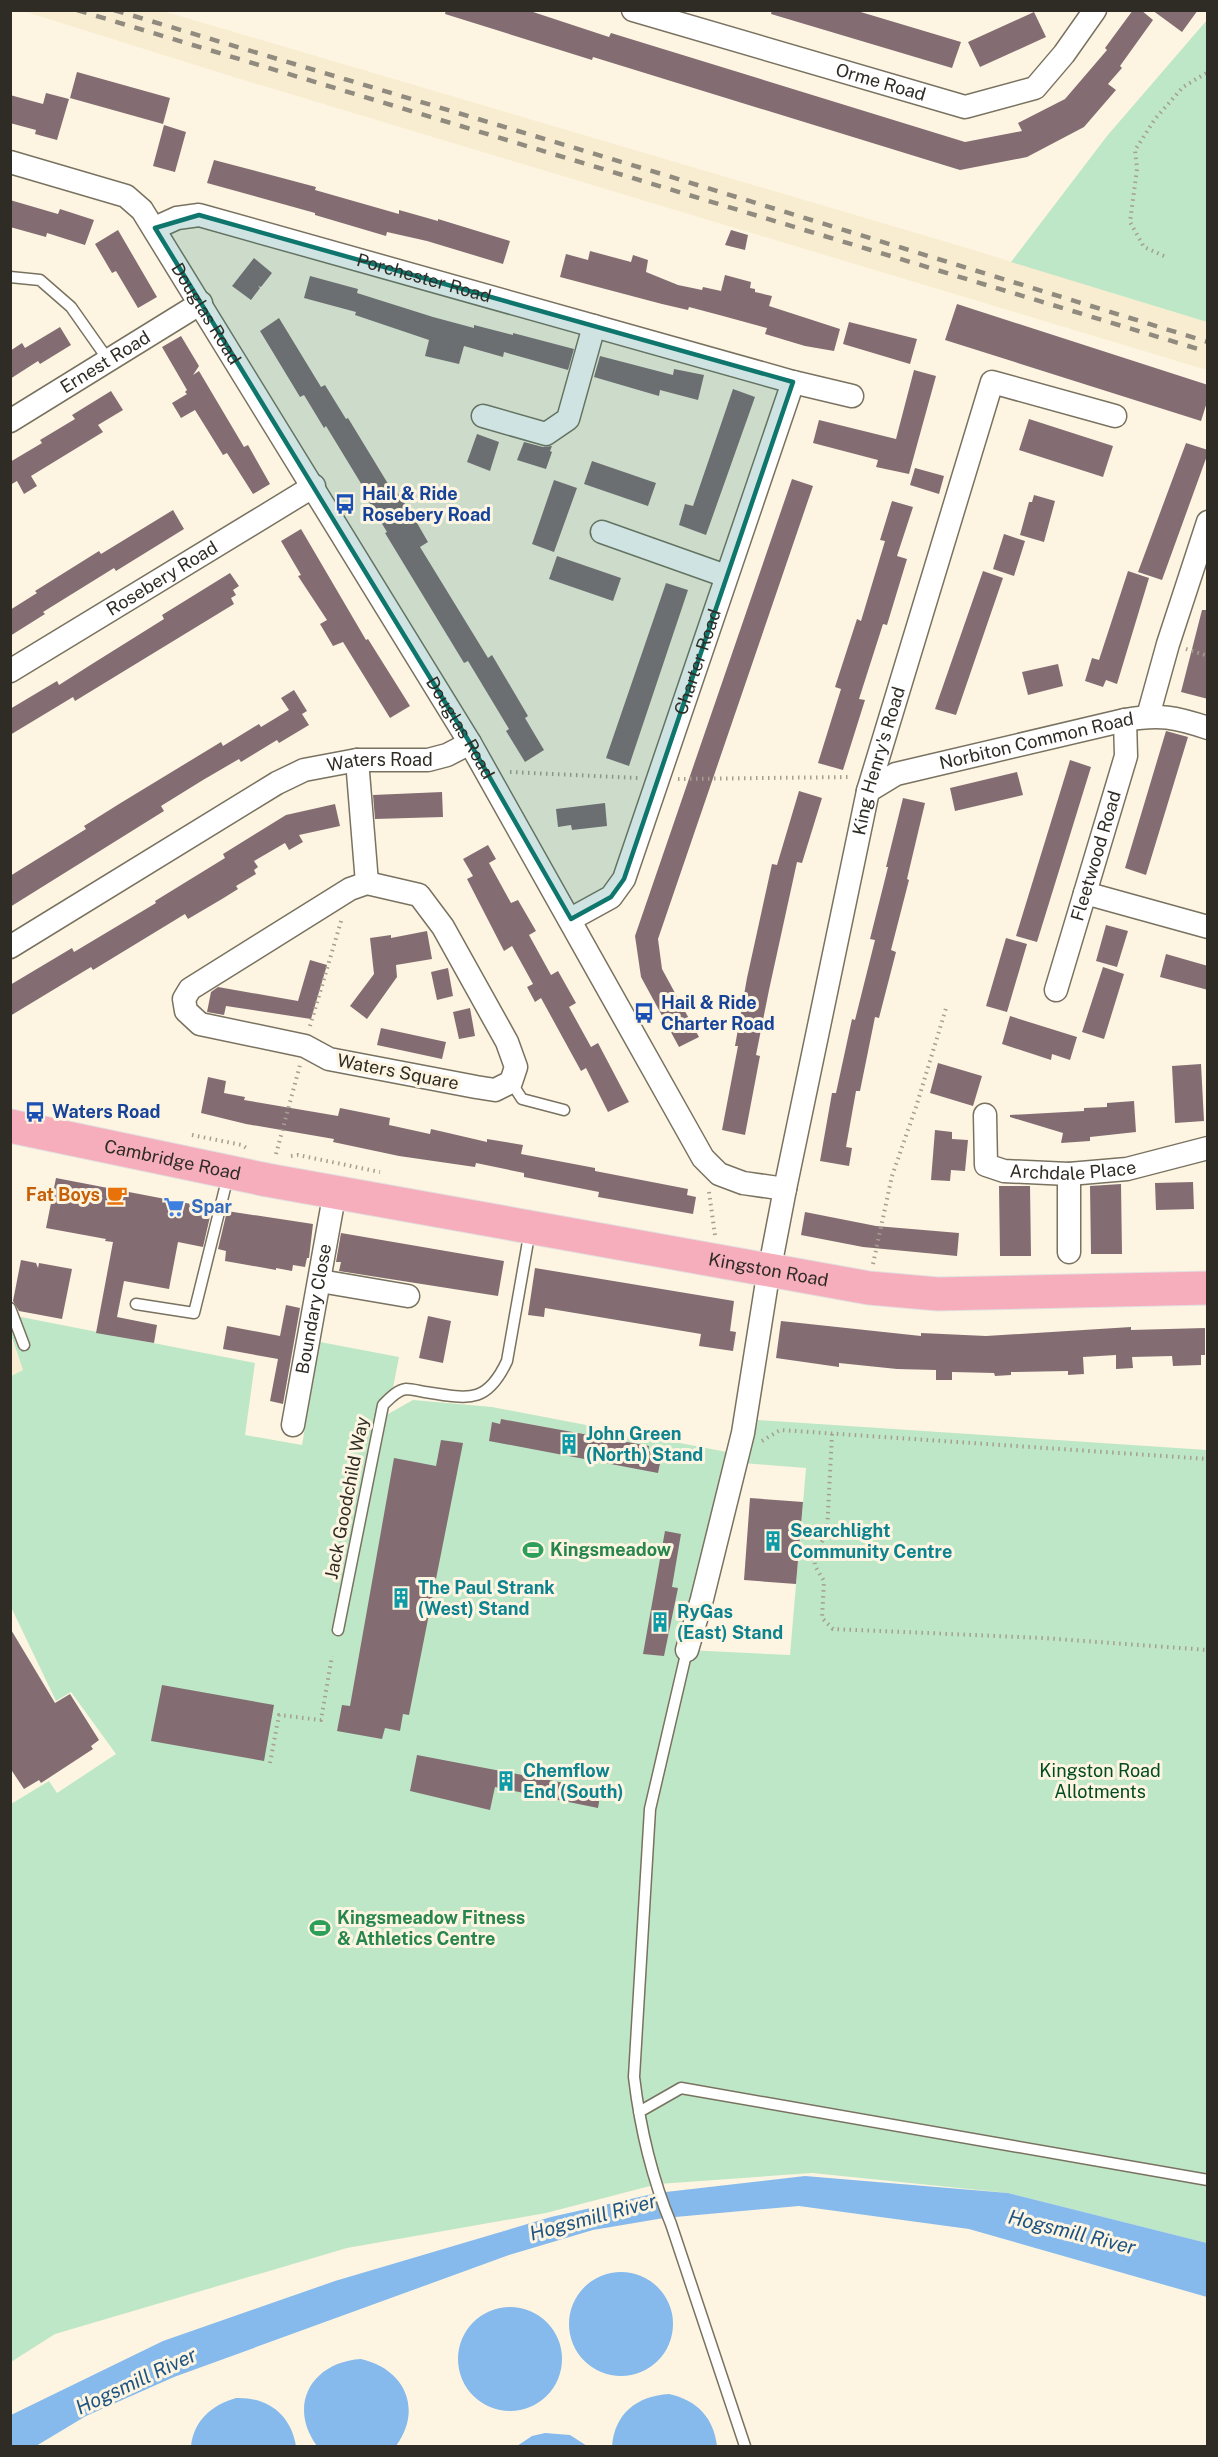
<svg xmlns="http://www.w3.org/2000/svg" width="1218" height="2457" font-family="'Public Sans',sans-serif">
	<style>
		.built { fill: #f8edd1 }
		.green { fill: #bee7c7 }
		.water { fill: #86baec }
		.building { fill: #836d73 }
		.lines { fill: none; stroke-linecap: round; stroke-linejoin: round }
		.service-casing { stroke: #797260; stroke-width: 13 }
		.minor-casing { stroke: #797260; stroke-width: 25 }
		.primary-casing { stroke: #e2e1e0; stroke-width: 35 }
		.path { stroke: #a59f91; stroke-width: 4; stroke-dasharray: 1.5 4.5; stroke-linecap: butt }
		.service { stroke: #fff; stroke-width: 10 }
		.minor { stroke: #fff; stroke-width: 22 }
		.primary { stroke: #f6aebd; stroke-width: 33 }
		.rail { stroke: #908b7e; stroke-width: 4.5; stroke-dasharray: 10 10; stroke-linecap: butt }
		.marked { fill: #0f766e; fill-opacity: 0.2; stroke: #0f766e; stroke-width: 4.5; stroke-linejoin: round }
		.labels { text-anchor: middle; stroke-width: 6; stroke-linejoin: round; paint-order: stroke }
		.street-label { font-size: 18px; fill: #2f2c25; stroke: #fdf5e1 }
		.transit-label { font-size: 18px; font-weight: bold; fill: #164399; stroke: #fdf5e1; text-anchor: start }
		.food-label { font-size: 18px; font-weight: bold; fill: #c56008; stroke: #fdf5e1; text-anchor: end }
		.shop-label { font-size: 18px; font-weight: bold; fill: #366cbe; stroke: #fdf5e1; text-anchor: start }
		.culture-label { font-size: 18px; font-weight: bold; fill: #0d838f; stroke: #fdf5e1; text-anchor: start }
		.leisure-label { font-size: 18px; font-weight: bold; fill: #27864d; stroke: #fdf5e1; text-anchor: start }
		.park-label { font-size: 18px; fill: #004b22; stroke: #fdf5e1 }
		.water-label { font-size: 20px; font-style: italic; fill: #1d5483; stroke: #fdf5e1 }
	</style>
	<rect width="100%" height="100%" fill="#fdf5e1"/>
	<path class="built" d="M23,11H163L967,248L1207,322V370L237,78Z
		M10,1335L23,1370L11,1376H10Z"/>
	<path class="green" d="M1207,20V322L1011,262L1107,136Z
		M11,1315L255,1363L245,1435L302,1445L320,1342L399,1357L388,1414L413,1400L492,1407L727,1452L687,1650L790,1655L806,1468L743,1463C747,1448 756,1435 758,1420L1207,1450V2243L1008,2193L812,2173L658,2184L546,2213L347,2248L55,2334L11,2362V1804L49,1781L57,1793L116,1754L71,1692L56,1701L11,1607V1376L23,1370L11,1335Z"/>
	<path class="water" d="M805,2176L1008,2193L1207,2243V2297L969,2229L799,2206L664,2218L593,2230L509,2255L174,2377L86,2416L36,2446H11V2415L163,2341L335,2281L551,2217L657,2193Z
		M569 2324a52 52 0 1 1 104 0a52 52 0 1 1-104 0Z
		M458 2359a52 52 0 1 1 104 0a52 52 0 1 1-104 0Z
		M361,2359C405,2369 423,2409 396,2446H317C287,2405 312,2362 361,2359Z
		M669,2394C697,2400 714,2418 717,2446H612C615,2413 637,2396 669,2394Z
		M236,2398C268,2397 291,2415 296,2446H191C194,2420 212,2405 236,2398Z
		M545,2433L570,2435L587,2446H517L532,2436Z"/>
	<path class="building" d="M446,10H527L609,37L611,33L965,142L1022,131L1018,123L1065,99L1107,50L1105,48L1133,10H1141L1153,20L1120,66L1122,68L1108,84L1116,90L1084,127L1027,157L960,170L593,57L592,60L445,14Z
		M772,10H854L961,42L952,68L771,14Z
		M1152,10H1198L1182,32Z
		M1034,12L1046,37L980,67L968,42Z
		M77,72L170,98L163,124L70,98Z
		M46,93L69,99L57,140L35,134L36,130L10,123V95L43,104Z
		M164,125L186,132L175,172L153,166Z
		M214,160L316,187L315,190L399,214V210L438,221V219L510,241L503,264L427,241L387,232L386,236L315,215V213L207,183Z
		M10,200L58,214L60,209L94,220L85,245L47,233L46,237L10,227Z
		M118,230L157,297L138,308L116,271L112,273L95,244Z
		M731,230L748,235L745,250L725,245Z
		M590,251L631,262L633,255L648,260L646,272L678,285L702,290L703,287L721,291L725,275L751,282L750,288L755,289V292L772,296L769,306L840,329L834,351L805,346L765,334L767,328L723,316L689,307L688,310L662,304L560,277L566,254L588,260Z
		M254,258L272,273L261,287L258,286L260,288L251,300L232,286Z
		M310,276L358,289L357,293L433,317L474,328V325L513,335V333L574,349L568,370L504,352L503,357L464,346L459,364L425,356L429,340L355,315L356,312L304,298Z
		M957,304L1208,385V399L1201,421L945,340Z
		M279,318L321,387L325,385L346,419L348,418L390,487L393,486L413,516L428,542L420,547L488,658L492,655L528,716L525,718L544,750L525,762L506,731L509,729L468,661L464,663L385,533L387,532L366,497L368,495L326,426L324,428L304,395L300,397L260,331Z
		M849,322L917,339L910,364L843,344Z
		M60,327L71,345L40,364L38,361L10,379V351L22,343L25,348Z
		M181,336L199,366L193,375L199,371L244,447L248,445L270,484L253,494L227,453L223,455L195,410L181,418L172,403L187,394L185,392L187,390L162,347Z
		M600,356L673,375L674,369L704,375L698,400L660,390L659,396L594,377Z
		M914,370L936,376L909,474L876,467L878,460L813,443L819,420L896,439Z
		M733,389L755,397L706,535L679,525L685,504L693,506Z
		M111,391L123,410L98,425L103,432L31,476L37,486L24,494L17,481L10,485V462L42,443L40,440L75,419L72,415Z
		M1029,419L1113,446L1103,477L1019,450Z
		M477,434L499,442L490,471L467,462Z
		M524,442L543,447L552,446L550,451L552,452L546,469L517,460Z
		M1186,443L1208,450V453L1162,580L1138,572Z
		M592,461L656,483L648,506L584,484Z
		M915,468L944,476L939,494L910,485Z
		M792,479L813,486L658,939L662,969L699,1037L679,1047L641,977L635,936Z
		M554,480L577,488L554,552L532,544Z
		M1034,495L1055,501L1044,542L1020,535L1029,502H1032Z
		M892,501L913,507L897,556L907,559L887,625L883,624L859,699L865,700L843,770L818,763L841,689L835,687L857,619L861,621L885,541L880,540Z
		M173,510L184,529L116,571L114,568L43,612L45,614L10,636V610L37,593L35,591L99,551L101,554Z
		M301,529L366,640L368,639L410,706L390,718L343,642L333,646L320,624L327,620L298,576L301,575L281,541Z
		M1004,534L1025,541L1014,576L993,569Z
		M557,556L621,578L613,601L549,579Z
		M983,571L1003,578L956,715L935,709Z
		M1128,571L1149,578L1117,684L1106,680L1103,687L1085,681L1092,658L1099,660Z
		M230,573L239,586L233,590L236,595L231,598L234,604L75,701L73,697L10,735V709L57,681L59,685L92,664L164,619L162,615Z
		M666,583L688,590L629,766L606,758Z
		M1202,610H1208V699L1181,692Z
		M1058,664L1063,686L1028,695L1022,672Z
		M294,690L307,711L302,714L309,725L279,743L277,740L241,762L239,759L203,780L161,806L164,811L10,907V876L86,829L84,826L119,804L221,742L223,746L259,724L261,727L289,710L281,698Z
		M1166,731L1188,737L1146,875L1125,868Z
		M1070,760L1091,767L1037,942L1016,936Z
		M1017,772L1023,795L955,811L950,788Z
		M799,791L822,798L802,863L797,862L769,990L756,1055L760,1056L745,1135L722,1130L738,1046H735L747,978L772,864L777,865Z
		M442,792L443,817L375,819L373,795Z
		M903,798L925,803L907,879L909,880L891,950L896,952L879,1018L875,1017L860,1091H856L846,1147L852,1148L849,1166L820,1161L832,1093H836L852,1019L855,1020L875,940L870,939L888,867H886Z
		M605,803L607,826L572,830L571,825L558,827L556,809Z
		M335,804L340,826L299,835L303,842L289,850L285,843L254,861L258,867L254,870L256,874L236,886L238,889L222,899L188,919L185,914L93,970L91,967L10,1016V985L72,948L74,952L156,903L155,901L225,858L223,854L286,815Z
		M488,845L496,859L489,863L511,903L518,900L536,931L529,935L551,975L558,971L576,1003L569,1007L591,1047L598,1043L629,1102L608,1112L586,1068L581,1071L541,998L535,1002L527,987L533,984L512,946L504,951L467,879L473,876L463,859Z
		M1106,925L1128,931L1117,967L1096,961Z
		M427,931L432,959L396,965L397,977L367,1019L350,1006L374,974L370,938L391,935V938Z
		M1006,938L1027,944L1007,1012L986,1006Z
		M1166,954L1208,966V990L1160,977Z
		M310,960L327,965L311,1019L226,1006L224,1015L207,1012L211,992L218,987L298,1001Z
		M1103,967L1124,974L1104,1039L1082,1032Z
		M448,968L453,996L437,1000L431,972Z
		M470,1008L475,1036L459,1039L453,1012Z
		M1010,1016L1077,1037L1070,1060L1052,1054L1051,1060L1002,1044Z
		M381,1028L446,1042L442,1059L377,1045Z
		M938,1063L982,1076L973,1106L930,1093Z
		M1201,1064L1204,1121L1175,1123L1172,1066Z
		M208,1077L226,1081L224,1093L245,1097L244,1100L338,1116L340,1108L390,1118L389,1125L430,1134L431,1129L487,1142V1139L523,1145L521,1154L595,1168V1171L688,1189L687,1195L696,1197L693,1214L598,1197L599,1192L524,1177V1173L476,1163L475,1167L399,1156L333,1142L334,1139L246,1124L201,1113Z
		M1134,1101L1136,1132L1090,1137V1141L1061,1143L1063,1133L1010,1117V1115L1084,1111V1108L1107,1107V1103Z
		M935,1130L952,1132V1139L968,1140L965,1171L951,1170L950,1181L931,1180Z
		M56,1178L212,1208L203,1247L178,1242L169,1289L124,1281L117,1317L157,1325L154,1343L96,1333L113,1242L105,1241L106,1239L46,1228Z
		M1193,1182L1194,1209L1156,1210L1155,1183Z
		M1121,1184L1122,1254H1091L1090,1186Z
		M999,1186H1030L1031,1256H1000Z
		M227,1211L313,1224L309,1258H307L305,1267L293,1265L292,1271L276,1268V1270L225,1261L226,1251L218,1249Z
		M805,1212L876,1226L959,1233L957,1256L863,1247L801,1235Z
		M341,1233L504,1261L498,1296L339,1271L341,1262H336Z
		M21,1260L36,1263L38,1268L39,1263L72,1269L62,1319L19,1311L13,1301Z
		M535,1268L734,1301L730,1331L736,1332L733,1351L699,1346L701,1334L545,1308L544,1317L528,1315Z
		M286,1305L300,1308L283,1404L270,1401L278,1359L223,1349L227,1326L280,1336Z
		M428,1316L451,1321L443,1363L419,1358Z
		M781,1321L921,1336V1333L986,1336L1131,1327V1330L1205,1328V1355H1201V1365L1173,1366L1172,1356L1132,1357L1133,1368L1116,1369V1355L1083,1357L1084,1374L1068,1375V1371L1011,1372V1375L995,1376L994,1373L952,1372V1380H936V1370L897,1369L839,1363V1367L776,1358Z
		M501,1419L649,1446L648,1451L662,1454L658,1473L489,1441L492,1422L500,1424Z
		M441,1440L463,1443L409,1715L403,1714L400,1731L385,1728L382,1739L337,1731L342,1705L350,1706L394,1458L436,1466Z
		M750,1498L803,1502L796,1584L744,1580Z
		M665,1531L681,1534L672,1587L678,1588L664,1656L643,1654Z
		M10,1628L55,1703L70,1694L99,1740L91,1746L93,1749L41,1783L39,1780L24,1789L10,1768Z
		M162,1685L274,1705L264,1761L151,1741Z
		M417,1755L601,1790L598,1808L495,1787L490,1810L410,1791Z"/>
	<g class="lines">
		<g class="service-casing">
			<path id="service" d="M10,277L40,280L71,307L109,361
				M511,1082L522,1099L564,1110
				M136,1304L194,1313L228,1176
				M10,1308L24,1345
				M338,1630L383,1405C389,1399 397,1390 406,1389C412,1389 419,1391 425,1392C467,1398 486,1406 507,1361L530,1230
				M687,1650L650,1809L634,2077C640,2127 652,2178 671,2224L745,2446
				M639,2112L681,2088L1208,2180"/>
		</g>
		<g class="minor-casing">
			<g id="minor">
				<path id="s1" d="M633,10L965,107L1035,88L1064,54L1095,10"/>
				<path id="s2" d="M10,162L126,196L142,210L470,743L703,1158L719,1174L743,1183L785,1189"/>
				<path id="s3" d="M155,228L177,218L199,215L793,382L852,396"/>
				<path d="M483,416L546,434L568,419L594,326"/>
				<path id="s4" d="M10,421L201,303"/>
				<path d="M602,532L726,576"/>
				<path id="s5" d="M10,671L314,486"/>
				<path d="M1148,716L1168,644L1208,522"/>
				<path d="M357,760L367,883"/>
				<path id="s6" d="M868,791L896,774L1125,720C1160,714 1175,717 1208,728"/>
				<path d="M367,883L419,895L443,927L507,1042L516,1067L511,1082L495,1090L476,1087L329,1059L305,1046L200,1024L186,1011L184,999L190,989L350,889Z"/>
				<path d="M1085,893L1208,927"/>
				<path id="s7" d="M571,919L611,897L624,879L793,382"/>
				<path id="s8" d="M10,947L277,783L304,770L357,760H428L447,755L470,743"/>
				<path id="s9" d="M1056,990L1126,756L1125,720"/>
				<path id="s10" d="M985,1115L986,1165L1004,1171L1069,1174L1127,1169L1208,1148"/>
				<path d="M1069,1174V1252"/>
				<path d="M320,1281L408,1296"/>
				<path id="s11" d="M293,1425L335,1191"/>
				<path id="s12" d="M687,1650L702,1599L743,1433L766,1288L785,1189L868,791L992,382L1115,416"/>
			</g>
		</g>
		<g class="primary-casing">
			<g id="primary">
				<path id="s13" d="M10,1126L267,1180L869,1288L938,1294L1208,1288"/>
			</g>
		</g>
		<path class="path" d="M1164,256L1144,247L1130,222L1137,169L1135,150L1155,119L1183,87L1208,72
			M1186,649L1208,656
			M510,772L638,778
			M678,779L851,777
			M310,1026L342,918
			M192,1135L242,1145L248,1149
			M276,1154L300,1065
			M291,1156L298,1155L380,1172
			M709,1192L715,1235
			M873,1264L892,1176L916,1107L947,1005
			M832,1434L827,1532L814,1557L815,1566L824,1581L822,1618L833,1629L1043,1638L1208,1650
			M762,1441L780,1430L1208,1459
			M270,1763L279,1715L321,1720L332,1656"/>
		<use href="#service" class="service"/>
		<use href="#minor" class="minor"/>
		<use href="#primary" class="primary"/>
		<path class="rail" d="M77,10L1208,352
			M114,10L665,175L1208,342"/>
	</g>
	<path class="marked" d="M199,215L793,382L624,879L611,897L571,919L470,743L155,228Z"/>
	<defs>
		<g id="bus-bare" transform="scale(1.62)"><path d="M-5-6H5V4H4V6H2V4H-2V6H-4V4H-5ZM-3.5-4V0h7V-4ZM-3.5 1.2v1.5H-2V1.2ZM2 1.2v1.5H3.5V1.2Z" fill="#1a4fb4" stroke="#fdf5e1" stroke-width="2.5" paint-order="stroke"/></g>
		<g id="cafe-bare" transform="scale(1.62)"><path d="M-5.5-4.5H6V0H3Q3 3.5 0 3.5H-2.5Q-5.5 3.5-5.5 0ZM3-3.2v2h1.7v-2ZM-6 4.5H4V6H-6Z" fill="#e8710a" stroke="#fdf5e1" stroke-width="2.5" paint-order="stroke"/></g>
		<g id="supermarket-bare" transform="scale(1.62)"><path d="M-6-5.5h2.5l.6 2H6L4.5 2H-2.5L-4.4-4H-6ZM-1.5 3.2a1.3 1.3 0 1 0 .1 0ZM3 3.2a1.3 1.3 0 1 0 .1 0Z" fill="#3f7fe0" stroke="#fdf5e1" stroke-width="2.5" paint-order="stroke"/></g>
		<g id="building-bare" transform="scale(1.62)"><path d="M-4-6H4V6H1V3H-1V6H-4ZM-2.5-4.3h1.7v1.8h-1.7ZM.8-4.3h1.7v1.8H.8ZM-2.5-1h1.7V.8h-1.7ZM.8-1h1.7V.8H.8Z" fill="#0f9aa8" stroke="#fdf5e1" stroke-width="2.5" paint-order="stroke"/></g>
		<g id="stadium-bare" transform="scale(1.62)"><path d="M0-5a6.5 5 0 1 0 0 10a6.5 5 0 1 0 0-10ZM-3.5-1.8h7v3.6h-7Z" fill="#2e9e5b" stroke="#fdf5e1" stroke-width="2.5" paint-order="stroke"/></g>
	</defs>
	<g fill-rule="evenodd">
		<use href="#bus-bare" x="345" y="504"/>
		<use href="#bus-bare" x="644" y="1013"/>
		<use href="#bus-bare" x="35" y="1112"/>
		<use href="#cafe-bare" x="117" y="1195"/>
		<use href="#supermarket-bare" x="174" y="1207"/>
		<use href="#building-bare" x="569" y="1444"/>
		<use href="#building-bare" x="773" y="1541"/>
		<use href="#stadium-bare" x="533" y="1550"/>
		<use href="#building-bare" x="401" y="1598"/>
		<use href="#building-bare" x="660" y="1622"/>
		<use href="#building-bare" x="506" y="1781"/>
		<use href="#stadium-bare" x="320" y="1928"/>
	</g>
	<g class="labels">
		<g class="street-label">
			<text dy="6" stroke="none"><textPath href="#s1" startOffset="258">Orme Road</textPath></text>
			<text dy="6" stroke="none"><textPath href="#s3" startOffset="280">Porchester Road</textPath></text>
			<text dy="6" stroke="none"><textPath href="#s2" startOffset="264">Douglas Road</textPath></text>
			<text dy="6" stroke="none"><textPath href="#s4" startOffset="112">Ernest Road</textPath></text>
			<text dy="6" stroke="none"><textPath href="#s5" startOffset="178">Rosebery Road</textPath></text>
			<text dy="6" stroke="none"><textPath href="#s7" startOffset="297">Charter Road</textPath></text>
			<text dy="6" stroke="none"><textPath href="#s2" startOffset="750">Douglas Road</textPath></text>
			<text dy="6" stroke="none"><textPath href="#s6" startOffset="177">Norbiton Common Road</textPath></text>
			<text dy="6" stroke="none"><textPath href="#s12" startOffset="910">King Henry's Road</textPath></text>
			<text dy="6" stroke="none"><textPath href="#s8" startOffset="420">Waters Road</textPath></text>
			<text dy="6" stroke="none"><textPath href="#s9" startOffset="140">Fleetwood Road</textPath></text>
			<text transform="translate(398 1072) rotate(11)" y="6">Waters Square</text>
			<text dy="6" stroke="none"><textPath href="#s13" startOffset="166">Cambridge Road</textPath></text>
			<text dy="6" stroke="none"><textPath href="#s10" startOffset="138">Archdale Place</textPath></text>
			<text dy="6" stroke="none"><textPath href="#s13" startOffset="772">Kingston Road</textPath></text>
			<text dy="6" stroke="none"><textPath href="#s11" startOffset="118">Boundary Close</textPath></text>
			<text transform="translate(347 1498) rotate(-79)" y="6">Jack Goodchild Way</text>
		</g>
		<g class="transit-label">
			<text x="362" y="500">Hail &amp; Ride<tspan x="362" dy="21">Rosebery Road</tspan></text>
			<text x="661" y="1009">Hail &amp; Ride<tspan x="661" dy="21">Charter Road</tspan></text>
			<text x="52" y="1118">Waters Road</text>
		</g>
		<g class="food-label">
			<text x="100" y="1201">Fat Boys</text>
		</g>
		<g class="shop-label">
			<text x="191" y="1213">Spar</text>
		</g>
		<g class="culture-label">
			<text x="586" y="1440">John Green<tspan x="586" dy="21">(North) Stand</tspan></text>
			<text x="790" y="1537">Searchlight<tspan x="790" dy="21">Community Centre</tspan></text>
			<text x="418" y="1594">The Paul Strank<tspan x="418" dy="21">(West) Stand</tspan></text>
			<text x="677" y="1618">RyGas<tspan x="677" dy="21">(East) Stand</tspan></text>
			<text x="523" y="1777">Chemflow<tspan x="523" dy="21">End (South)</tspan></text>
		</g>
		<g class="leisure-label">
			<text x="550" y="1556">Kingsmeadow</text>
			<text x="337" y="1924">Kingsmeadow Fitness<tspan x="337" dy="21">&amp; Athletics Centre</tspan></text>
		</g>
		<g class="park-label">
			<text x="1100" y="1777">Kingston Road<tspan x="1100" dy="21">Allotments</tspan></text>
		</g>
		<g class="water-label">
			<text transform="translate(593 2217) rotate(-15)" y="7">Hogsmill River</text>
			<text transform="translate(1072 2232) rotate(14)" y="7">Hogsmill River</text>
			<text transform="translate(136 2381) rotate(-25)" y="7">Hogsmill River</text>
		</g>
	</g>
	<rect width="1218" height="2457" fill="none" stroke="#2f2c25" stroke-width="24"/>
</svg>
